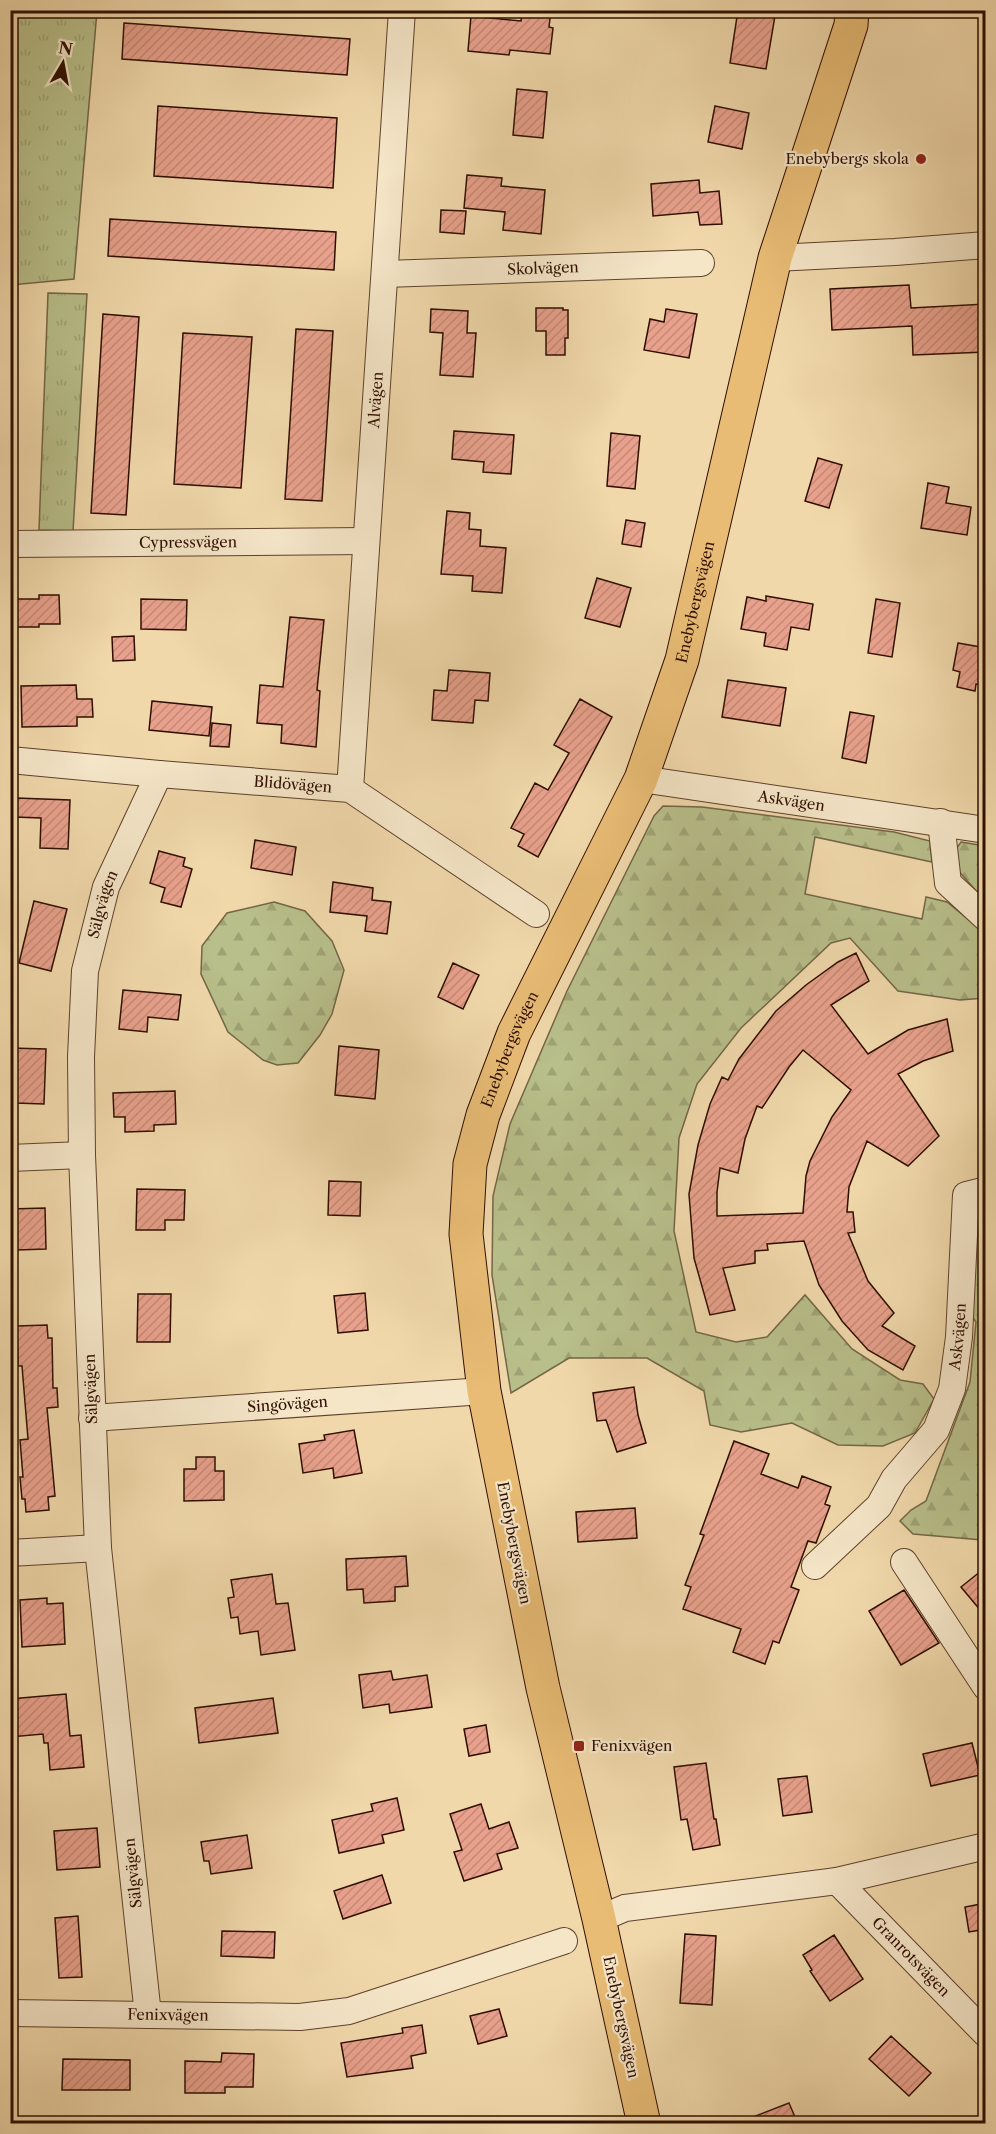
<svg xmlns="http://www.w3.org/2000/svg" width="996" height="2134" font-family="'Libre Caslon Text',serif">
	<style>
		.forest { fill: url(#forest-firs); stroke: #746646; stroke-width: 1.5 }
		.park { fill: url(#park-tufts); stroke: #746646; stroke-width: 1.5 }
		.building { fill: url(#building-hatch); stroke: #2f0e01; stroke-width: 1.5; fill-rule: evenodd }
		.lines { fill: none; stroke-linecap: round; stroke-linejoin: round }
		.minor-casing { stroke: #5f402b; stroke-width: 28 }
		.major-casing { stroke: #2f0e01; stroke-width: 35 }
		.minor { stroke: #f5e6c8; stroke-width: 26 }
		.major { stroke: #e8bc75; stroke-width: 33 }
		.poi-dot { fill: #8f2418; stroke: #f5e6c8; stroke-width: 2 }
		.labels { text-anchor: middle; stroke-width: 4.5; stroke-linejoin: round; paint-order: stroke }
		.poi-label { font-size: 15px; fill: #2f0e01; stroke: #f5e6c8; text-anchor: end }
		.street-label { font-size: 15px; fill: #2f0e01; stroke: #f5e6c8 }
	</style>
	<defs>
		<pattern id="forest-firs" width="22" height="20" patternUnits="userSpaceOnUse" patternTransform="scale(1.5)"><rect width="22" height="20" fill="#b8bf8a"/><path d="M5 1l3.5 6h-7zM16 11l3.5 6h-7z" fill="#9ea375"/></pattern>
		<pattern id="park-tufts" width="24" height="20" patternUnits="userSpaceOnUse" patternTransform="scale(1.5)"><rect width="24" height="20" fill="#b8bf8a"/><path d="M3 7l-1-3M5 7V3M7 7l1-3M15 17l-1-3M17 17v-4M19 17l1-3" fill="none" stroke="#9ea375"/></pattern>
		<pattern id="building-hatch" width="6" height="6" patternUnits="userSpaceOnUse" patternTransform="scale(1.5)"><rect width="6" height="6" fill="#e8a18c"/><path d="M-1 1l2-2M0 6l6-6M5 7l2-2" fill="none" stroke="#c78977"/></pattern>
	</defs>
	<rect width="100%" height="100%" fill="#f0d8aa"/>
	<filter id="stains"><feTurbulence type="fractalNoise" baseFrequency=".00333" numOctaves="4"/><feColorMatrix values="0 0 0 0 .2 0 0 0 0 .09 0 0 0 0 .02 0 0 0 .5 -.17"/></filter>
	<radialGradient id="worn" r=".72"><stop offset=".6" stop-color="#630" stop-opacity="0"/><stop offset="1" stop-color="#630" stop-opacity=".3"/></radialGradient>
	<path class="forest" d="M663,806L702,807L894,832L930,841L932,862L815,837L805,894L922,919L926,897L947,902L985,933V998L960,1000L898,991L850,938L831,943L741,1028L697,1084L679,1138L674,1231L696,1332L736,1342L767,1337L805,1295L852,1349L900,1380L923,1384L934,1399L915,1433L883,1446L838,1445L792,1423L741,1432L710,1425L704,1391L647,1358H569L511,1393L492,1275L493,1196L510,1124L567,991L654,816Z
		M961,842L985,846V901L956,868L954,852Z
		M274,902L305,911L332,941L344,970L332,1014L320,1035L298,1063L277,1065L263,1060L228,1032L201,974L202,946L227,913Z
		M985,1204V1538L982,1540L913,1534L900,1521L911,1510L926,1501L970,1382L976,1322L968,1311L972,1248L981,1207Z"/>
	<path class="park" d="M11,10L97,11L74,279L11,285Z
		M48,293L87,294L73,531L39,530Z"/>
	<path class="building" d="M522,10H551L549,27L553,28L550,54L510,50L509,55L468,51L471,16L521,21Z
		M738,10H776L766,69L730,63Z
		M124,23L350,39L347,75L122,59Z
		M517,89L547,92L543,138L513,135Z
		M158,106L337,118L333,188L154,176Z
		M715,106L749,113L742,149L708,142Z
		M467,175L502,178L501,186L545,190L541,234L503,230L505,212L464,208Z
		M699,180L700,193L719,191L722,224L700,225L698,212L653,216L651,184Z
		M441,210L466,211L464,234L440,232Z
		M110,219L336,232L334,270L108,256Z
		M909,285L911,308L986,304V352L913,355L912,326L832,330L830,289Z
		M536,308H563V310H568V338H565V355H546V331H536Z
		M431,309L468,311L467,333H476L473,377L440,375L443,333L430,332Z
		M666,309L697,314L689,358L644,350L650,319L664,322Z
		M103,314L139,317L126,515L91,513Z
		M296,329L333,331L322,501L285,499Z
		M183,333L252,337L241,488L174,484Z
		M454,431L514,435L511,474L483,472L484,462L452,459Z
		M611,433L640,436L635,489L607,486Z
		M818,458L842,465L829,508L805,501Z
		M928,483L949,487L946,503L971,507L967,535L921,528Z
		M447,511L470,513L469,529L481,530L480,546L506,548L502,593L472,591L473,576L441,574Z
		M626,520L645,523L641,547L622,544Z
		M597,578L631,588L620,627L585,618Z
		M39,595H59L60,624H39V627H10V599H39Z
		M766,596L813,604L809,630L791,627L787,650L764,646L766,633L741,629L747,597L766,601Z
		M141,599L187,600L186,630L141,629Z
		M876,599L900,603L892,657L868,653Z
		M290,617L324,620L317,690L320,691L316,747L281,743L282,725L257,723L260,685L283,687Z
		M134,636L135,660L113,661L112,637Z
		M958,643L986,648V685L976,684L975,691L957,687L960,672L953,670Z
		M449,670L490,673L488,701L475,700L473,723L432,720L434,690L447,691Z
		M728,680L786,688L780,726L722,717Z
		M76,685L77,699H92L93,717H77V726L22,727L21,686Z
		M580,699L612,717L538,857L518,846L524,834L511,828L535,783L548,790L569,753L554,745Z
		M152,701L212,707L209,736L149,730Z
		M850,712L874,716L866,763L842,758Z
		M212,723L231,725L229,747L210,746Z
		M16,798L70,800L68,849L40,848L41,818L15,817Z
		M255,840L296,847L292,875L251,868Z
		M159,851L185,858L183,866L192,869L181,907L161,902L165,888L150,883Z
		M333,882L373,888L372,900L391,902L387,934L365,931L367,916L330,912Z
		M34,901L67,909L51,971L19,963Z
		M856,953L869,981L831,1005L868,1054L908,1030L947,1019L953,1051L923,1061L898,1074L939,1136L908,1166L867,1141L849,1187L847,1212H853L855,1232L848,1233L868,1281L894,1313L882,1326L915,1346L903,1370L868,1350L842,1321L819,1285L804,1241L767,1244L768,1250L755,1251V1263L723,1268L735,1310L710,1315L694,1258L689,1194L698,1145L710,1104L722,1077L728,1080L739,1059L776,1011L806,985L838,962ZM803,1050L851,1090L832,1117L810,1161L806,1176L803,1213L717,1216V1192L720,1168L738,1173L745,1139L757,1106L762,1108L789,1067Z
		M453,963L479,975L463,1009L438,997Z
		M123,990L181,995L178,1020L148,1017L147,1032L119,1029Z
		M339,1046L379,1050L375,1099L335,1095Z
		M10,1048L46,1049L44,1104L15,1103L16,1068H10Z
		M175,1091L176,1124L154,1125V1131L125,1132V1117H114L113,1093Z
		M329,1181L361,1182L360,1216L328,1215Z
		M137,1189L185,1190L184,1220H165V1230H136Z
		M45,1208L46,1249L17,1250V1233H10V1209Z
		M365,1293L368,1330L338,1333L334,1296Z
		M138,1294H171L170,1342H137Z
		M47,1325L48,1338H52L53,1388H57L58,1407L47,1408L55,1496L48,1497L49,1510L26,1512L25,1499H22L20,1477H23L20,1440L28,1439L22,1366H18L17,1326Z
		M634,1387L638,1415L646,1443L617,1452L606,1420L597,1421L593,1393Z
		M354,1430L362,1473L334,1478L333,1468L303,1473L299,1444L325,1440L324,1435Z
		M734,1441L769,1454L761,1474L798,1488L802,1476L831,1487L825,1504L830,1506L816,1543L808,1541L791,1587L799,1590L779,1643L773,1641L765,1664L733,1652L741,1629L683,1609L691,1587L685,1585L704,1535L700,1534Z
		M196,1457H215V1471H224V1500L184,1501V1469H196Z
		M635,1508L637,1538L578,1542L576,1512Z
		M406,1556L408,1586L395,1587V1601L364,1603L363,1589L347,1590L346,1559Z
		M986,1567V1617L961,1587Z
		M272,1574L276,1604L288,1603L295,1650L261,1655L258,1631L240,1634L238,1617L231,1618L228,1598L234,1597L231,1580Z
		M904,1590L939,1643L901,1665L869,1611Z
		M47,1598V1604L63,1603L65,1644L22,1647L20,1600Z
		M391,1671L393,1680L427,1675L432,1707L390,1713L389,1704L363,1708L359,1675Z
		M66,1694L70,1736L81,1735L84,1767L50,1770L48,1743H44L43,1734L10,1737V1699Z
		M273,1698L278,1733L199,1743L195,1708Z
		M486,1725L490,1752L469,1756L464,1729Z
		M972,1743L980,1775L931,1786L923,1754Z
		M706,1763L714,1819H716L720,1845L693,1850L687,1819L681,1820L674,1767Z
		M807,1776L812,1812L783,1816L778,1779Z
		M397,1798L404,1830L382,1835L384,1843L339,1853L332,1820L373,1811L371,1804Z
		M481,1804L489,1829L509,1822L518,1848L497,1854L502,1869L464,1881L454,1852L462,1850L450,1814Z
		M97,1828L100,1867L57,1870L54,1831Z
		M247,1835L252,1868L211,1874L209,1861H204L201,1842Z
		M382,1875L391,1903L343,1919L334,1891Z
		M986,1903V1929L969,1932L965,1907Z
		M78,1916L82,1977L59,1978L55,1918Z
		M222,1931L275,1932L274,1958L221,1956Z
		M685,1934L716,1936L712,2005L680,2003Z
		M834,1935L863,1979L830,2001L810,1971L812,1970L803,1955Z
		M499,2009L507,2036L478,2044L470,2016Z
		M422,2025L426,2053L411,2056L413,2068L347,2077L341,2043L403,2033L402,2028Z
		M891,2036L931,2073L909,2096L869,2059Z
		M222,2053L254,2054L253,2087H225V2093H185V2061L221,2062Z
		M63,2059L130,2060V2090H62Z
		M789,2103L798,2124H740V2122Z"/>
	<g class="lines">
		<g class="minor-casing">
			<g id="minor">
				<path d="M775,258L895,252L986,245"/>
				<path id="s1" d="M385,274L701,263"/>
				<path id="s2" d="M10,544L365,541"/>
				<path id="s3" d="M10,760L159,774L350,789L536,914"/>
				<path id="s4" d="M641,779L986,830"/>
				<path id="s5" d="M350,789L402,10"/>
				<path d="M941,822L948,883L986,918"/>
				<path d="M10,1158L82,1155"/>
				<path id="s6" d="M92,1418L484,1391"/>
				<path d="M10,1553L98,1548"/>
				<path d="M904,1562L986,1687"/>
				<path id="s7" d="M815,1566L879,1506L894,1479L936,1430L952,1389L959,1337L966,1195L986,1190"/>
				<path id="s8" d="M837,1881L986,2034"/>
				<path d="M599,1919L625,1908L837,1881L986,1846"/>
				<path id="s9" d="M10,2013L300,2017L349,2011L564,1941"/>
				<path id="s10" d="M148,2015L98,1548L82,1155L81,1057L85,971L106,887L159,774"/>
			</g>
		</g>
		<g class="major-casing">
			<g id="major">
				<path id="s11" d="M644,2124L599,1919L543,1688L484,1391L466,1234L470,1164L483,1115L514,1033L641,779L682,660L775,258L851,25L852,10"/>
			</g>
		</g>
		<use href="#minor" class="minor"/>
		<use href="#major" class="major"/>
	</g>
	<g class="poi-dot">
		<circle cx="921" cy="159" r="6"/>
		<rect x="573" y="1740" width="12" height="12" rx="3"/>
	</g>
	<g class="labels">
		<g class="poi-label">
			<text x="909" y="164">Enebybergs skola</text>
			<text x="591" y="1751" text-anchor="start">Fenixvägen</text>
		</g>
		<g class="street-label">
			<text dy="5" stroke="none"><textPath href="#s1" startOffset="158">Skolvägen</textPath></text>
			<text dy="5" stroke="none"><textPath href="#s5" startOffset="390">Alvägen</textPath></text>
			<text dy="5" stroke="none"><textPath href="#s2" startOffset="178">Cypressvägen</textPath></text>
			<text dy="5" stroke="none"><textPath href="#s11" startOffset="1586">Enebybergsvägen</textPath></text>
			<text dy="5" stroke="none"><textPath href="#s3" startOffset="284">Blidövägen</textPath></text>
			<text dy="5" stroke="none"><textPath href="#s4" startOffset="152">Askvägen</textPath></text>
			<text dy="5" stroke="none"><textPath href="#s10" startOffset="1116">Sälgvägen</textPath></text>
			<text dy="5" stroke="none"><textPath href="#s11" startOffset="1100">Enebybergsvägen</textPath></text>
			<text dy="5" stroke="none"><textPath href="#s7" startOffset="280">Askvägen</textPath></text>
			<text transform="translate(91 1389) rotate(-92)" y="5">Sälgvägen</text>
			<text dy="5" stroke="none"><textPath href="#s6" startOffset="196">Singövägen</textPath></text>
			<text transform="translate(514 1543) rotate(79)" y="5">Enebybergsvägen</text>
			<text transform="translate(133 1873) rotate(-96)" y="5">Sälgvägen</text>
			<text dy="5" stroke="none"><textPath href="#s8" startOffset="106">Granrotsvägen</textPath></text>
			<text dy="5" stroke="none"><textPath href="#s9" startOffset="158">Fenixvägen</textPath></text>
			<text transform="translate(621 2017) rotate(78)" y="5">Enebybergsvägen</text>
		</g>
	</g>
	<rect width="996" height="2134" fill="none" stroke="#f0d8aa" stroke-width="36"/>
	<rect x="12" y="12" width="972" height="2110" fill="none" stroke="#2f0e01" stroke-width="3"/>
	<rect x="18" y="18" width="960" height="2098" fill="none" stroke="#2f0e01" stroke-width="1.5"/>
	<g transform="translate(63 63) rotate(10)" stroke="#f5e6c8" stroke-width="4.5" paint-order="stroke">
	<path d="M0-4.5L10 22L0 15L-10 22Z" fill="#2f0e01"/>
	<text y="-9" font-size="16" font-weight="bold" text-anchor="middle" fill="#2f0e01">N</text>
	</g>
	<rect width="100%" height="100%" filter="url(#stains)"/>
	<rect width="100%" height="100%" fill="url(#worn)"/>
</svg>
